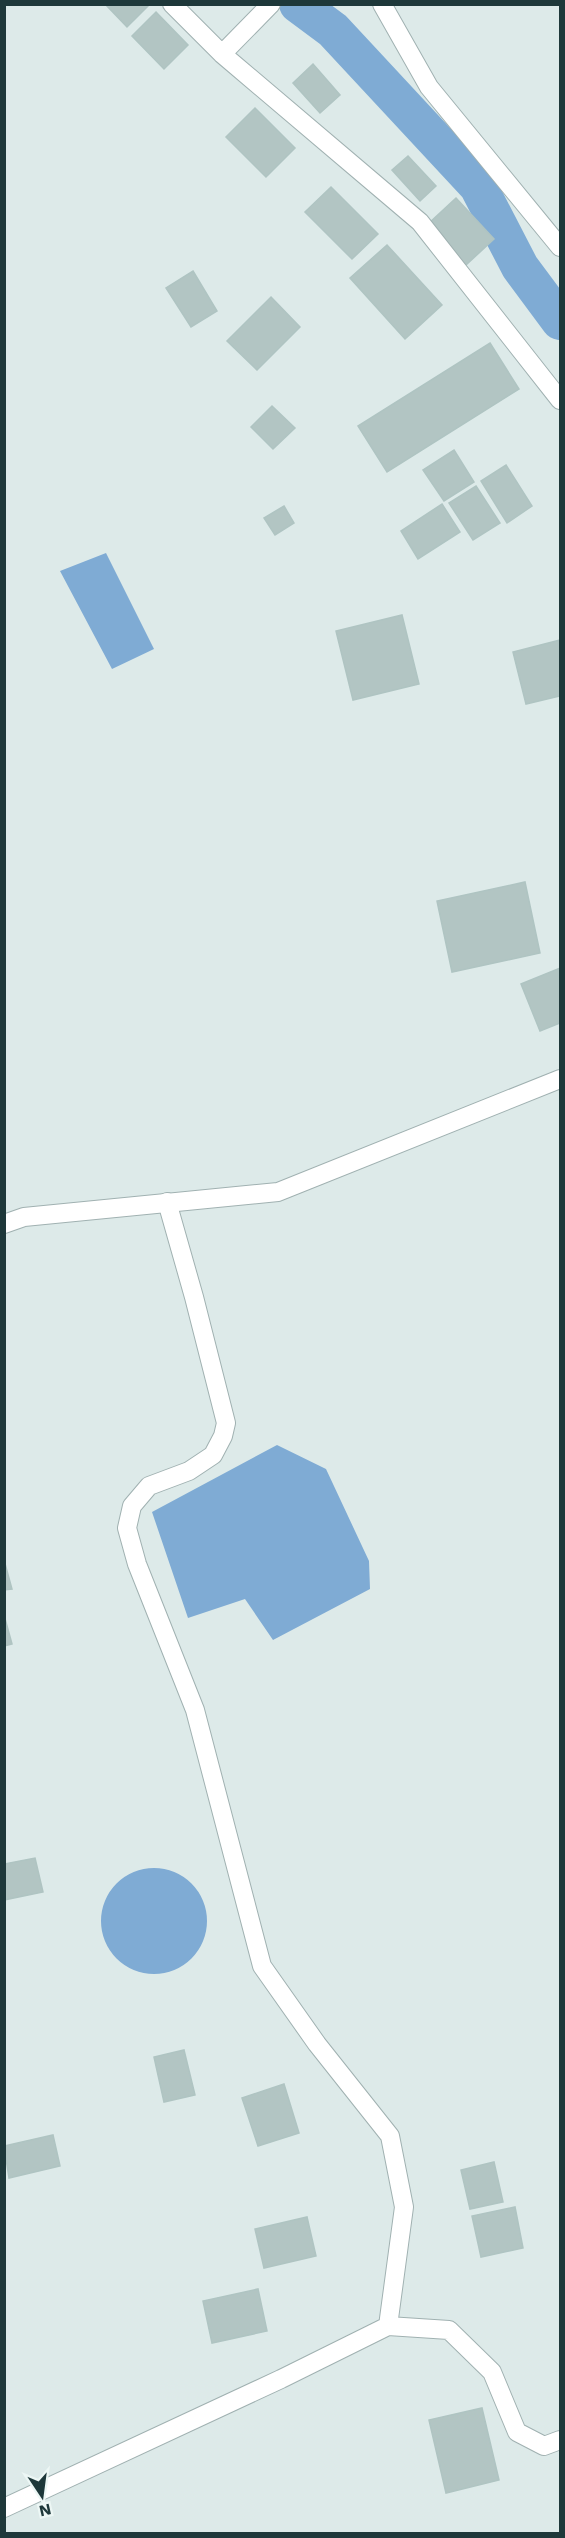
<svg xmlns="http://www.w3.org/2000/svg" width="565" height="2538" font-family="'Work Sans',sans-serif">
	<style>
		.water { fill: #7fabd4 }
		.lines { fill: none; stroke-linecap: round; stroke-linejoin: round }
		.canal { stroke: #7fabd4; stroke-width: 38 }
		.building { fill: #b2c5c3; stroke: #afc4c2; stroke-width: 1.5 }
		.minor-casing { stroke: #a0b1b1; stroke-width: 20 }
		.tertiary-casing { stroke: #a0b1b1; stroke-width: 20 }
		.minor { stroke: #fff; stroke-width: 18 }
		.tertiary { stroke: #fff; stroke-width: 18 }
	</style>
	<rect width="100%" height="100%" fill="#ddeae9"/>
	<path class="water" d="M106,553L154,649L112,669L60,571Z
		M277,1445L326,1469L369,1561L370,1589L273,1640L245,1599L188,1618L152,1512Z
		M101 1921a53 53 0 1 1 106 0a53 53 0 1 1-106 0Z"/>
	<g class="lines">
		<path class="canal" d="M298,4L333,30L478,186L520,267L560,321"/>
	</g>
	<path class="building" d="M105,4H150L127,27Z
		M156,12L188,45L164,69L132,36Z
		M313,64L340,95L320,113L293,83Z
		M255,108L295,148L266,177L226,137Z
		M408,156L436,186L420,201L392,170Z
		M331,187L378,234L352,259L305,212Z
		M456,198L494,239L466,265L428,224Z
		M387,245L442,305L405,339L350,278Z
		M193,271L217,311L191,327L166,288Z
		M271,297L300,327L257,370L227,341Z
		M490,343L519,389L387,472L358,426Z
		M272,406L295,428L273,449L251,427Z
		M454,450L474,482L444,501L423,470Z
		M506,465L532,506L507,523L481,481Z
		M476,486L500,523L473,540L449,503Z
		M442,504L460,532L418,559L401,531Z
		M284,506L294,523L275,535L264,518Z
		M402,615L419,684L353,700L336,631Z
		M560,640V696L526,704L513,652Z
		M525,882L540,953L452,972L437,901Z
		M560,968V1023L540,1031L521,984Z
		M4,1560L12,1589L4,1590Z
		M4,1615L12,1644L4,1646Z
		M35,1858L43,1892L4,1900V1864Z
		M184,2050L195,2095L164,2102L154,2057Z
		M284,2084L299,2133L258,2146L242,2098Z
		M53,2135L60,2166L9,2178L4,2146Z
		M494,2162L503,2202L470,2209L461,2170Z
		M515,2207L523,2248L481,2257L472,2216Z
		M307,2217L316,2256L264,2268L255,2229Z
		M258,2289L267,2331L212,2343L203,2301Z
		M482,2408L499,2480L446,2493L429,2420Z"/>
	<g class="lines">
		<g class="minor-casing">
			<path id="minor" d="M172,4L222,54L420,222L560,400
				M382,4L429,87L560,247
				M222,54L271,4
				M167,1202L194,1297L226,1423L223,1436L213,1455L189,1471L149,1486L132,1506L127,1528L137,1564L195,1710L262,1966L317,2044L390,2136L404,2207L388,2326
				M4,2508L281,2379L388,2326L449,2330L492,2372L517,2432L544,2446L560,2440"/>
		</g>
		<g class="tertiary-casing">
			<path id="tertiary" d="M4,1224L24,1217L278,1192L560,1079"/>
		</g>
		<use href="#minor" class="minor"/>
		<use href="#tertiary" class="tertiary"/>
	</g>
	<rect width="565" height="2538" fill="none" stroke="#1e383a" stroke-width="12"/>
	<g transform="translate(42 2496) rotate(167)" stroke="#edf7f5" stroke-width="4.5" paint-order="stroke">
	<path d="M0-4.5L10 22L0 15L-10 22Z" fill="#1e383a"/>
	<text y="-9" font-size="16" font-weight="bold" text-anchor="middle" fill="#1e383a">N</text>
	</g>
</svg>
